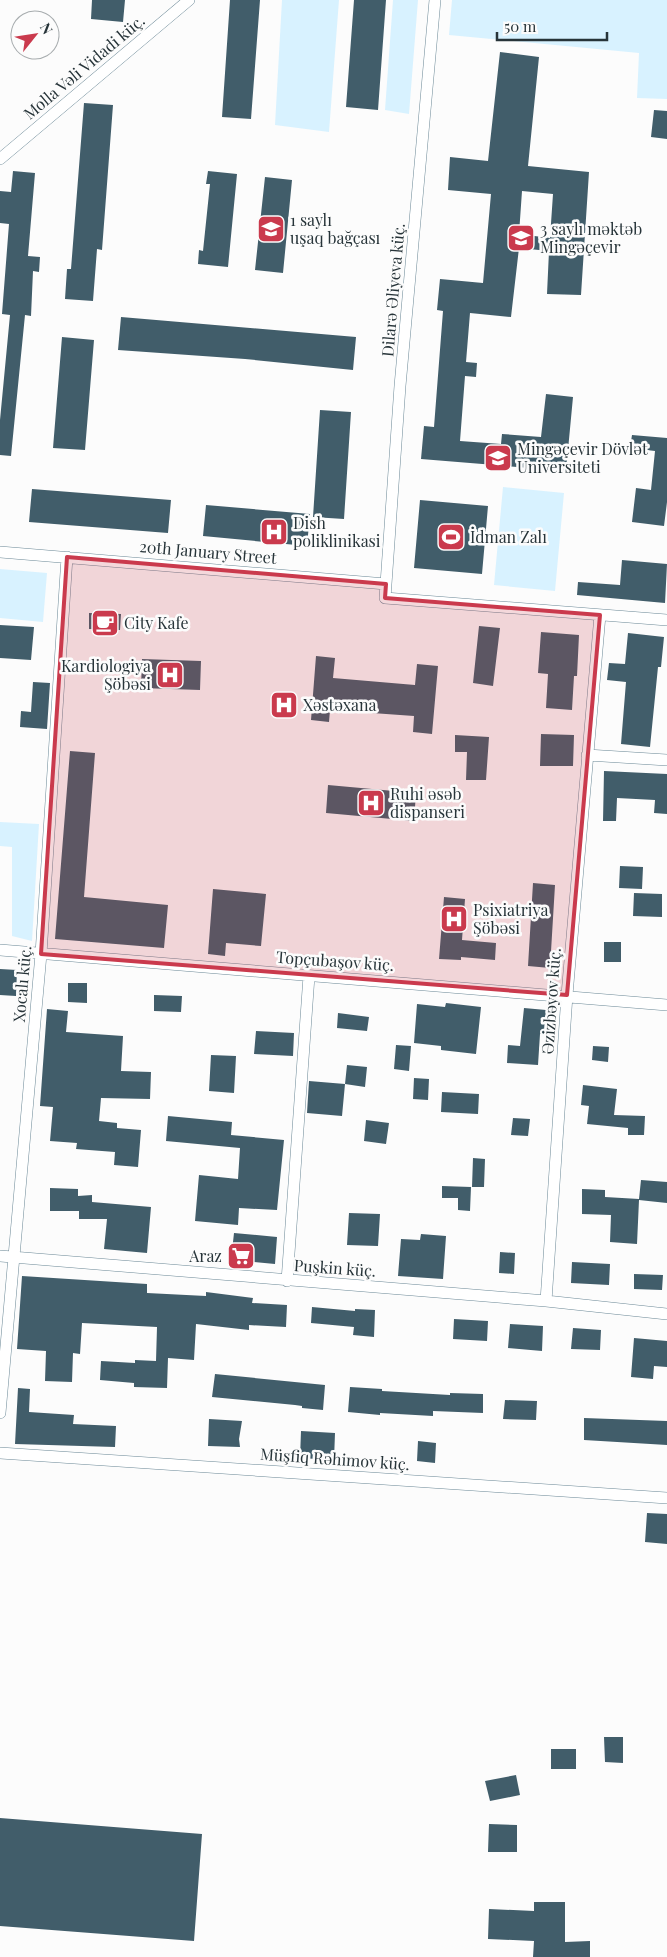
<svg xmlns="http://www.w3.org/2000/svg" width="667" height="1957" font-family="'Playfair Display',serif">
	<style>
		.green { fill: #d8f2ff }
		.building { fill: #415d6a; fill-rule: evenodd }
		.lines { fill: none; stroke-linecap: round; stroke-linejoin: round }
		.minor-casing { stroke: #6c8997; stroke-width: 12 }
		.minor { stroke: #fff; stroke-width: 11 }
		.marked { fill: #ca3a4d; fill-opacity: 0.2; stroke: #ca3a4d; stroke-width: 4; stroke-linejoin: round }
		.labels { text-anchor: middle; stroke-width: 5; stroke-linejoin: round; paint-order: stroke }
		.street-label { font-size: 16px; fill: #273439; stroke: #fcfcfc }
		.poi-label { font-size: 16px; fill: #273439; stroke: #fcfcfc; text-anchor: start }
	</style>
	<rect width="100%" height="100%" fill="#fcfcfc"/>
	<path class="green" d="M282,0H339L329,132L275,125Z
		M393,0H418L409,114L385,110Z
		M452,0H667V99L637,98L639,53L449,35Z
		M503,487L564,493L555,591L494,585Z
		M0,569L47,573L43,622L0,618Z
		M0,822L39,824L32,941L12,936V847L0,846Z"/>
	<path class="building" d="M92,0H125L123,22L91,19Z
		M230,0H260L251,119L222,117Z
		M354,0H386L378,110L346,107Z
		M500,52L539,57L528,166L589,172L581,295L547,294L549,251L519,248L511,317L470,313L466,362L477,363L476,377L465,376L460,441L501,444L502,434L541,437L546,394L573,397L566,471L421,459L424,426L434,427L443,311L437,310L440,279L483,283L491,194L448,190L450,157L488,161ZM522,191L553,194L550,238L519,234Z
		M84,103L113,105L102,250L97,249L93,301L65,299L67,269H71Z
		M654,110L667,111V139L651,137Z
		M13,171L35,173L28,256L40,257L39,272L33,271L31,316L25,315L11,456L0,455V420L10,315L2,314L9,224L0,223V191L11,192Z
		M208,171L237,174L228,267L198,264L199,250L203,251L210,184H206Z
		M265,177L292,180L283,273L255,270Z
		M121,317L356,337L353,370L245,359L118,350Z
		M62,337L94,340L85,450L53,448Z
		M320,410L351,412L344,519L313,517Z
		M632,435L667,438V502L664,526L632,522L636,488L651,490L655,451L630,448Z
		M32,489L171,500L168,533L29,522Z
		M420,500L488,506L482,574L414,568Z
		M206,505L310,514L307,546L203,536Z
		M622,560L667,564L665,603L577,595L578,582L620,585Z
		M89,613L121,614L120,630L89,629Z
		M0,625L34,627L31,660L0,658Z
		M479,626L500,628L493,686L473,683Z
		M541,632L579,635L577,676H574L572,710L546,708L548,674L538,673Z
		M628,633L664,637L661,667H658L650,747L621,744L626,682L607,680L609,663L625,664Z
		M316,656L335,658L333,678L415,685L417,664L438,666L432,734L413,732L414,716L330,710L329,722L311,720Z
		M142,659L201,661L200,690L141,688Z
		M33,682L50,683L47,729L20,727L21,711L31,712Z
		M541,734L574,735L573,766H540Z
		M455,735L489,737L486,780H466L467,752H455Z
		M70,751L95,753L84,897L168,905L164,948L55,939Z
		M604,771L667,774V814L654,813L655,800L617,798L616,821H603Z
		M328,785L416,793L414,821L326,813Z
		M620,866L643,867L642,889L619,888Z
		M533,883L555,885L550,968L528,966Z
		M213,889L266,894L261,946L226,943L225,956L208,954Z
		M634,893L662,894V917L633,916Z
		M444,897L465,899L462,940L496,943L495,960L461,957V960L439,959Z
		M604,942H621V962H604Z
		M0,969L17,970L16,996L0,995Z
		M68,983H87V1003L68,1002Z
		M154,995L182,996L181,1012L154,1011Z
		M446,1003L481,1007L476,1054L441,1050V1046L414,1043L417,1004L445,1007Z
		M524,1008L546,1010L544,1034H540L538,1065L507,1063L508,1045L520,1046Z
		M47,1009L68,1011L66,1032L123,1036L121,1071L151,1072L150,1099L101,1098L99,1121L117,1123V1128L141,1130L138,1167L114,1165L115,1152L76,1149L77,1143L50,1141L53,1107L40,1106Z
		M338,1013L369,1017L367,1031L337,1028Z
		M256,1031L294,1033L293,1056L254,1054Z
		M396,1045L411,1046L409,1071L394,1069Z
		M593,1046L609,1047L608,1062L592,1060Z
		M211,1055L236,1056L234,1093L209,1091Z
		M347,1065L367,1067L365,1087L345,1084Z
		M414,1078L429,1079L428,1100L413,1099Z
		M309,1081L345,1084L342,1116L307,1113Z
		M583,1085L617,1089L614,1115L645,1116L644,1135H628V1128L587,1124L589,1106L581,1105Z
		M442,1092L479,1094L478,1114L441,1112Z
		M168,1116L232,1122L231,1135L284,1140L277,1210L239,1208L238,1225L195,1221L199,1175L238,1179L240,1148L166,1141Z
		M513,1118L530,1119L528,1136L511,1135Z
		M366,1120L389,1123L386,1144L364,1141Z
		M473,1158L485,1159L484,1187H472Z
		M641,1180L667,1182V1203L639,1200L637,1244L610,1242L611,1215L582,1214V1189L605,1190V1197L639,1199Z
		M442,1186L471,1187L470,1211L458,1210V1198H442Z
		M50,1188L78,1189V1196L92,1195V1202L151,1207L147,1253L104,1249L107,1219H79V1211H50Z
		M349,1213L380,1214L378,1246L347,1245Z
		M234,1233L277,1237L275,1264L231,1260Z
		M421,1234L446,1236L443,1279L398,1276L401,1239L420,1240Z
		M500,1252L515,1253L514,1274L499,1273Z
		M572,1262L610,1264L609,1285L571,1283Z
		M634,1274L663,1275L662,1290L634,1289Z
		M22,1276L147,1284V1293L206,1296V1292L253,1298L252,1303L287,1305L286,1327L249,1325V1330L196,1324L194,1360L168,1358L167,1388L134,1387V1383L100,1380L101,1361L135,1363V1360L156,1361L157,1327L82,1323L80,1354L73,1353L72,1382L45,1381L46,1351L17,1349Z
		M312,1307L355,1311V1309L375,1310L374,1337L353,1335L354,1327L311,1323Z
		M454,1319L488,1321L487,1341L453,1339Z
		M510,1324L543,1326L542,1351L508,1348Z
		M573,1328L601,1330L600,1350L571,1349Z
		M634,1338L667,1341V1367L654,1366L653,1379L631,1377Z
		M215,1374L325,1385L323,1410L302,1408V1406L295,1405L212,1397Z
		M350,1387L382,1389V1391L450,1395V1393L483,1394V1413L433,1411V1416L380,1413V1415L348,1412Z
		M18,1388L30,1389L29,1412L74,1415L73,1424L116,1426L115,1447L15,1444Z
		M505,1400L537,1401L536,1420L503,1419Z
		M584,1418L667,1421V1445L584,1440Z
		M209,1419L242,1421L239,1439L240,1447L208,1446Z
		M301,1431L335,1433L334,1460L300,1458Z
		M418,1441L436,1443L435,1463L417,1461Z
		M647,1513L667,1514V1544L645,1542Z
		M604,1737H623V1763L605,1762Z
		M551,1749H576V1769H551Z
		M516,1775L520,1795L490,1801L485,1781Z
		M0,1818L202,1834L194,1941L0,1926Z
		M489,1824L517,1825V1852H488Z
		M534,1902H565V1942L590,1941V1957H533L534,1941L488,1939L489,1909L534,1911Z"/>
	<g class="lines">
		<g class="minor-casing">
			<path id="minor" d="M0,159L189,0
				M0,552L386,584L385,598L667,620
				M386,584L400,386L435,0
				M587,755L667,760
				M0,950L667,1005
				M0,1256L546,1301L667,1314
				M287,1281L309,976
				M546,1301L567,995L600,615
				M0,1413L41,954L67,557
				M0,1453L667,1498"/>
		</g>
		<use href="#minor" class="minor"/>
	</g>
	<path class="marked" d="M67,557L386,584L385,598L600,615L567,995L41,954Z"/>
	<defs>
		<g id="school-square" transform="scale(1.4375)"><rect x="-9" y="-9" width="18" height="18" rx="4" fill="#ca3a4d" stroke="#fcfcfc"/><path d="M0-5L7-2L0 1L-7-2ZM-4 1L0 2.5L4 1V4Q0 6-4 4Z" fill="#fff"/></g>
		<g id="university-square" transform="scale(1.4375)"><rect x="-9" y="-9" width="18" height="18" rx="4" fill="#ca3a4d" stroke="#fcfcfc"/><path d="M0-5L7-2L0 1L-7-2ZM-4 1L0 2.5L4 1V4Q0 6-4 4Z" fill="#fff"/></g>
		<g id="hospital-square" transform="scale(1.4375)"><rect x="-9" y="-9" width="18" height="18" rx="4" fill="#ca3a4d" stroke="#fcfcfc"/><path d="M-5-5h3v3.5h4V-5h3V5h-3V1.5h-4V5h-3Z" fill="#fff"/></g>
		<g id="stadium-square" transform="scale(1.4375)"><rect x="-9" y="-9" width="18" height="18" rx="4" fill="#ca3a4d" stroke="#fcfcfc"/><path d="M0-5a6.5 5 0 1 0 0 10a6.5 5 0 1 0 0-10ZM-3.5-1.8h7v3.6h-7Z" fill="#fff"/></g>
		<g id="cafe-square" transform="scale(1.4375)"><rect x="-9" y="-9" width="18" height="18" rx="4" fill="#ca3a4d" stroke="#fcfcfc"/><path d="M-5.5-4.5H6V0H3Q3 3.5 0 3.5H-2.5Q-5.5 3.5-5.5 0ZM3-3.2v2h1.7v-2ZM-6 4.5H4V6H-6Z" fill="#fff"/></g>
		<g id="supermarket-square" transform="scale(1.4375)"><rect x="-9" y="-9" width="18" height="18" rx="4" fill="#ca3a4d" stroke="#fcfcfc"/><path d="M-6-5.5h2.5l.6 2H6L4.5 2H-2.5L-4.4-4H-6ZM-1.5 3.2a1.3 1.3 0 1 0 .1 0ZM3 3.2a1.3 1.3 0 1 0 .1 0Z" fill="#fff"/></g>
	</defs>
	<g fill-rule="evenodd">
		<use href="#school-square" x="271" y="229"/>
		<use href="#school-square" x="521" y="238"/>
		<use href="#university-square" x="498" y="458"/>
		<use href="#hospital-square" x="274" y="532"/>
		<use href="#stadium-square" x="451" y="537"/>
		<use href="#cafe-square" x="105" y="623"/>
		<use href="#hospital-square" x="170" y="675"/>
		<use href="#hospital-square" x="284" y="705"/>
		<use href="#hospital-square" x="371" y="803"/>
		<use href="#hospital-square" x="454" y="919"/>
		<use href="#supermarket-square" x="241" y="1256"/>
	</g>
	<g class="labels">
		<g class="street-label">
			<text transform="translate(84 67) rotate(-40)" y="6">Molla Vəli Vidadi küç.</text>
			<text transform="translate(393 290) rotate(-85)" y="6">Dilarə Əliyeva küç.</text>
			<text transform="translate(208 552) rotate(5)" y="6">20th January Street</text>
			<text transform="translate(335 961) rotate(4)" y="6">Topçubaşov küç.</text>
			<text transform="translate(22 984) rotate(-85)" y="6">Xocalı küç.</text>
			<text transform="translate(551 1001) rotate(-86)" y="6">Əzizbəyov küç.</text>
			<text transform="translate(335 1268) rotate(4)" y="6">Puşkin küç.</text>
			<text transform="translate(335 1459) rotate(4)" y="6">Müşfiq Rəhimov küç.</text>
		</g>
		<g class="poi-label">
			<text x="290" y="226">1 saylı<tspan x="290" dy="18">uşaq bağçası</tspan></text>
			<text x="540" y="235">3 saylı məktəb<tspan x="540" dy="18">Mingəçevir</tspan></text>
			<text x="517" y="455">Mingəçevir Dövlət<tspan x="517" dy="18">Universiteti</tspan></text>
			<text x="293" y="529">Dish<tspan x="293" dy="18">poliklinikasi</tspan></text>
			<text x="470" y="543">İdman Zalı</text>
			<text x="124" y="629">City Kafe</text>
			<text x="151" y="672" text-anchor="end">Kardiologiya<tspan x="151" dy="18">Şöbəsi</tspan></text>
			<text x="303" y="711">Xəstəxana</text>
			<text x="390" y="800">Ruhi əsəb<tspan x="390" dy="18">dispanseri</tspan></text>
			<text x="473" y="916">Psixiatriya<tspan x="473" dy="18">Şöbəsi</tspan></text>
			<text x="222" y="1262" text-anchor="end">Araz</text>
		</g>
	</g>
	<g transform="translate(35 35) rotate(60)"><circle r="24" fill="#fcfcfc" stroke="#a7acae"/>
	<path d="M0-4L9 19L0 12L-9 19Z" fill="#ca3a4d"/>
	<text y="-8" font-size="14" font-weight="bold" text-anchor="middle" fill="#273439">N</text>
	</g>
	<path d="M497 32v8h110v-8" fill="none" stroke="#273439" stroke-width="2.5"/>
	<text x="504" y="32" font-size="15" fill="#273439" stroke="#fcfcfc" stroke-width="4" paint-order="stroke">50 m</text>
</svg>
